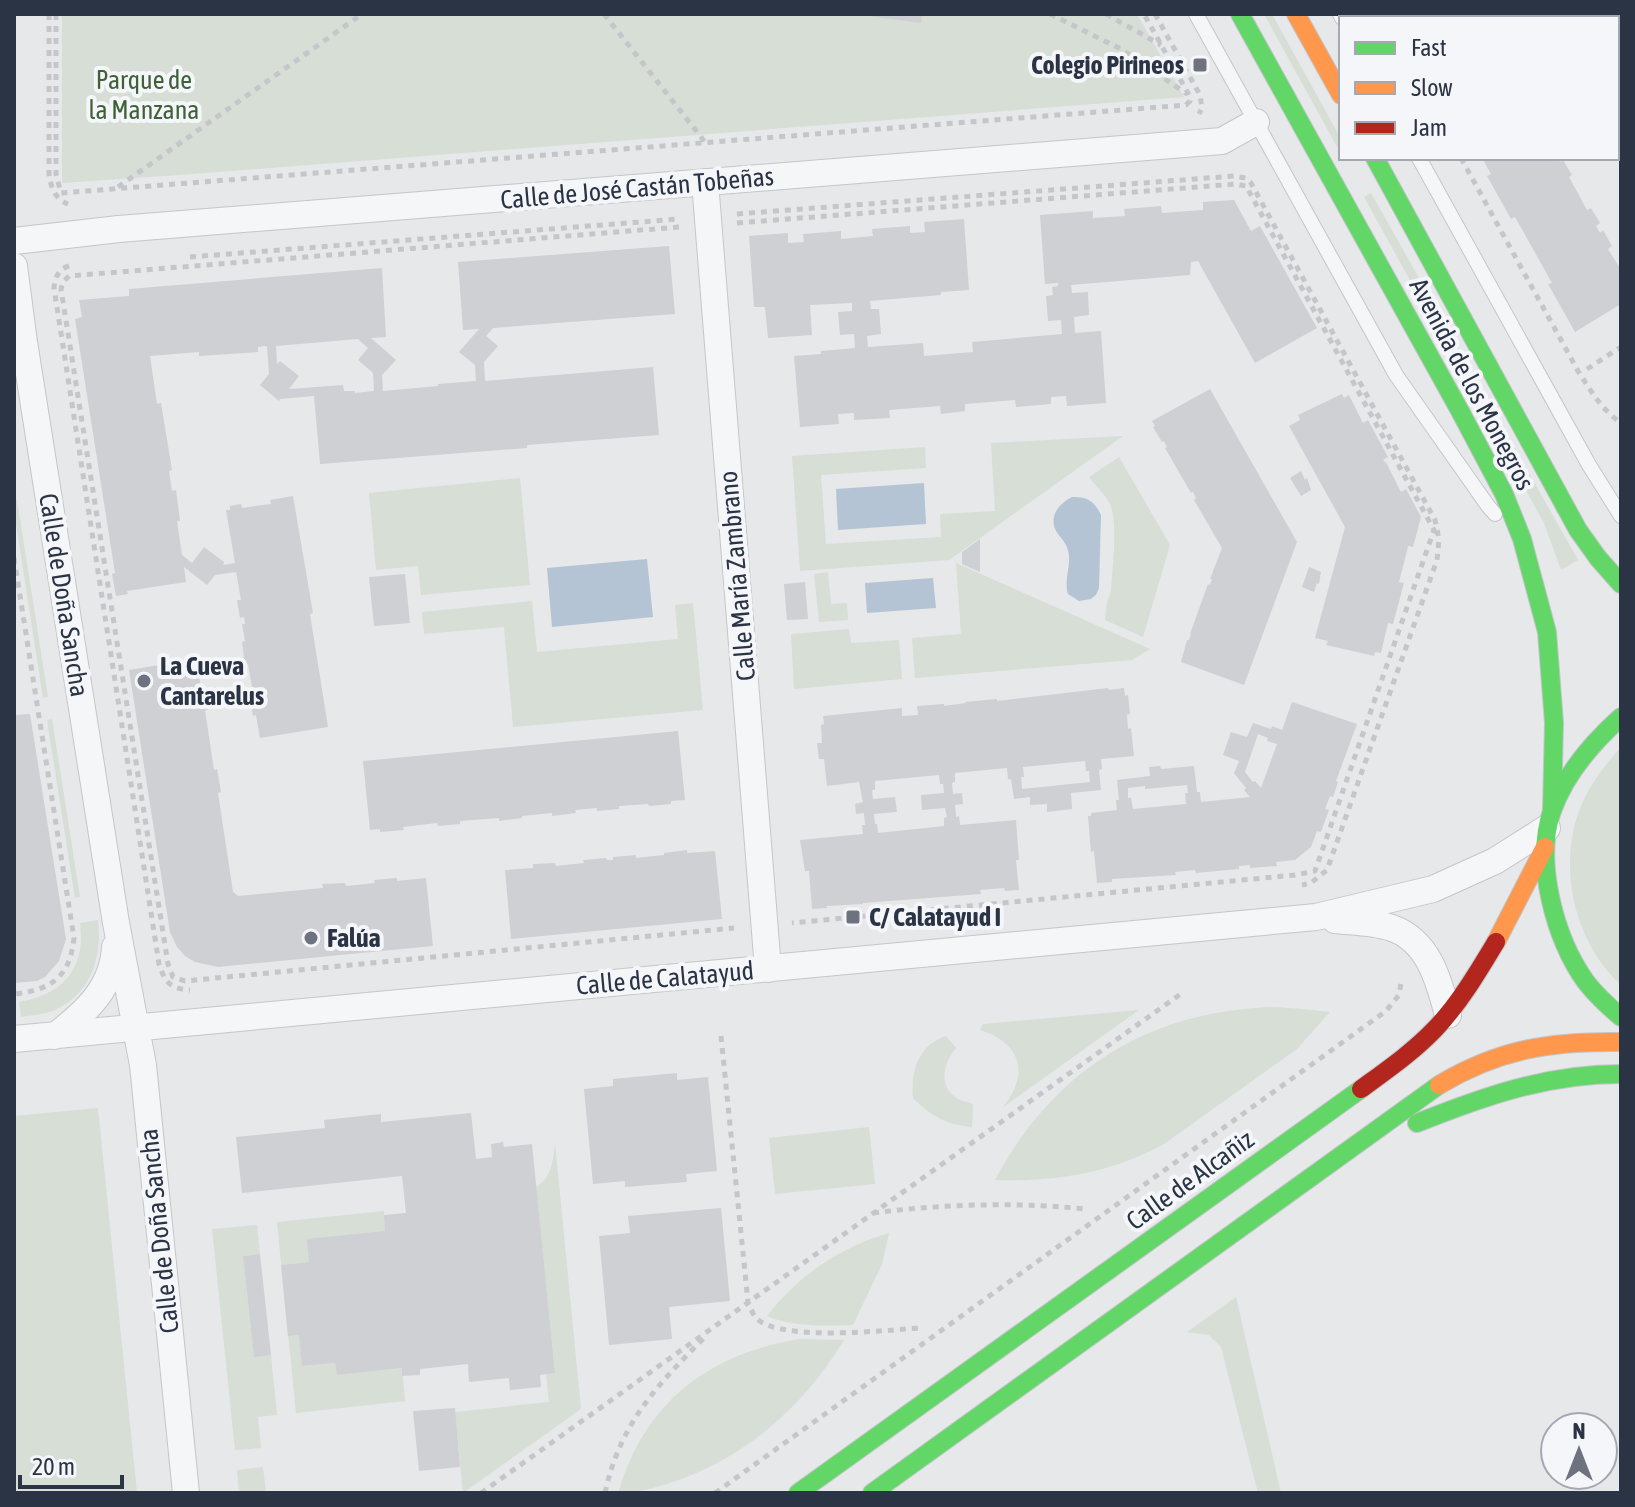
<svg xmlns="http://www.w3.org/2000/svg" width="1635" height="1507" font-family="'Asap Condensed',sans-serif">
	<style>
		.green { fill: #d6ded6 }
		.water { fill: #b4c4d5 }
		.building { fill: #ced0d3; fill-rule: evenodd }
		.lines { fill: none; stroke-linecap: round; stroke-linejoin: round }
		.lane-casing { stroke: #c4c6c8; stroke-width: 16 }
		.street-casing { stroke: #c4c6c8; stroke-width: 28 }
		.fast-casing { stroke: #c2c5c8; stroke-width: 20 }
		.slow-casing { stroke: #c2c5c8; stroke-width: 20 }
		.jam-casing { stroke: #c2c5c8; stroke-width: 20 }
		.path { stroke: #c5c6ca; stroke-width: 5; stroke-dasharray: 6 6; stroke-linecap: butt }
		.lane { stroke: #f5f6f7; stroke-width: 14 }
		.street { stroke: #f5f6f7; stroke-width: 26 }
		.fast { stroke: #63d668; stroke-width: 18 }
		.slow { stroke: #ff974d; stroke-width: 18 }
		.jam { stroke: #b3261e; stroke-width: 18 }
		.poi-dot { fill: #6c737f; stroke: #f4f6f9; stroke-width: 3 }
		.labels { text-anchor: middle; stroke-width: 8; stroke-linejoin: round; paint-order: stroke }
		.poi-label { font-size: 26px; font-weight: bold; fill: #2b3445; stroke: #f4f6f9; text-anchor: start }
		.park-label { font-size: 26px; fill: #3f6138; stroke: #f4f6f9 }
		.street-label { font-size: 26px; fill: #2b3445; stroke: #f4f6f9 }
	</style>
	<rect width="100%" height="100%" fill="#e6e8ea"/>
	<path class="green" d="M62,14H1137L1184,97L193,174L62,183Z
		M1264,14H1272L1341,139V154Z
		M1371,193L1578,560L1561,570L1544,523L1364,197Z
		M1123,436L949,560L800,571L792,456L925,447L926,468L821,475L826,544L941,537L940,514L995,511L991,443Z
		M1119,457L1170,545L1143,637L1105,620L1107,602L1111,591C1112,569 1119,520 1109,502C1104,493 1095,486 1089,477Z
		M520,478L530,585L421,595L418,566L376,570L369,493Z
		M17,500L48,697L43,698L14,510V501Z
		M956,563L1150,649L1132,660L915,678L912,638L961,634Z
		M828,572L831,604L847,603L848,620L819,622L814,574Z
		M532,601L537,652L678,639L675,605L693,603L703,710L513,727L504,627L424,634L422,612Z
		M849,629L851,643L899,640L902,679L794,689L791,634Z
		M52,719L80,897L75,898L47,720Z
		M1621,747V985C1576,944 1558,872 1578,814C1587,788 1603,767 1621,747Z
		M98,920C102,954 93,990 59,1008C48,1014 34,1015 21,1017L19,1002C64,994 86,968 80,923Z
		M1276,1007L1303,1009L1330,1012L1297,1049L1164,1144C1112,1173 1054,1182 995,1180C1054,1069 1150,1010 1276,1007Z
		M1139,1010L1002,1108C1030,1075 1022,1043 980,1030L983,1024Z
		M946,1036L956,1048C943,1063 937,1089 960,1100C964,1102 969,1102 973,1104L972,1127C947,1125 931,1116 913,1098C911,1071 918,1045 946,1036Z
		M98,1108L137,1493H14V1116Z
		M869,1127L875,1184L775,1194L769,1138Z
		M555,1143L581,1409L463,1493L455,1412L549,1402L546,1374L555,1372L536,1187C552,1177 553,1161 555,1143Z
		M384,1211L385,1231L309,1262L281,1265L288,1336L299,1335L303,1366L335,1363L337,1375L402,1368L405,1401L296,1413L277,1222Z
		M257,1225L260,1254L243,1256L254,1356L271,1355L277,1415L258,1417L261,1448L235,1450L212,1229Z
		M889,1233L882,1264L853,1325C825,1326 793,1327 767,1316C799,1275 839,1248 889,1233Z
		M1236,1297L1281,1493H1258L1221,1347L1209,1335L1187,1332Z
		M799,1339L844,1340C806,1403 753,1451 684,1478C662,1486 641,1493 618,1493C645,1402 707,1355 799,1339Z
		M263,1467L266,1493H239L237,1470Z"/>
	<path class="water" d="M924,483L926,524L838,530L836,489Z
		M1072,497C1087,496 1095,502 1101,515L1099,588L1096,595L1091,599L1079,601L1068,594C1064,581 1070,569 1069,556C1068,545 1064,542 1058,534C1047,518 1058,504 1072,497Z
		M647,559L653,617L552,627L547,568Z
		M933,578L936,608L867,613L865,583Z"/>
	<path class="building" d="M869,14H922L921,23L869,16Z
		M1564,14H1621V62L1617,64V18H1558Z
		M1482,158H1558L1560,162L1563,160L1572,175L1569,177L1587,210L1591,208L1600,223L1596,226L1600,233L1603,230L1612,246L1608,249L1621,270V304L1575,332L1548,284L1552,283L1515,217L1511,219L1487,176L1491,174Z
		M1234,200L1251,231L1260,226L1317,328L1255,363L1198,261L1191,262L1190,275L1071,285L1072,293L1088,292L1089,315L1074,317L1075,333L1101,331L1106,403L1067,406L1066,396L1051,397V404L1016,407L1015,400L965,404V411L941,414L940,406L889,410L890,418L854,420V413L838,414L839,424L800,427L794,356L821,354V351L855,348L854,334L840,335L838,312L852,311V303L810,305L812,335L768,338L765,307H754L749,236L788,233V243L804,242L803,234L841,231V239L873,236L872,229L910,226V233L925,232L924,222L964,219L969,290L941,292V295L870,301L871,309H879L881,334L867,336L868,347L923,343L924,356L973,352L972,342L1062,334L1061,320L1048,321L1046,296L1053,295L1052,287L1058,286V283L1045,284L1040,215L1093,211V218L1125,216L1124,209L1161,206L1162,213L1203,210V202Z
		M669,246L675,314L493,328L486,336L498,346L484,362L485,381L653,367L659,435L527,445V448L320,464L314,396L280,399L279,401L260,385L269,374L267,346L258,347V352L199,356V352L150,356L157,404L161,403L172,470L169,471L172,491L176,490L180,521H177L182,555L192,563L204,547L224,562L223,565L235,563L226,510H230V506L241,504L242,508L271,504L270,500L293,496L313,613L310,614L328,727L260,738L256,715L253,716L249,693H253L248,664L245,665L242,642L245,641L242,624H245L244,617L240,618L237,600H241L236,572L215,575L207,585L184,567L186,582L127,591L128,594L116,596L112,574L115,573L75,319L82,317L79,300L129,296V289L382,268L386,337L371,338L396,360L382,375L383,391L438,386V384L476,381L475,365L459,352L479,329L463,330L458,262ZM358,339L368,348L358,360L373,373L374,391L355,393V391H344L343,385L289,389L299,376L280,361L277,364L276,346Z
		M1210,389L1297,542L1244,685L1181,662L1187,640H1189L1191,634H1190L1208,584L1210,585L1212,579H1210L1222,548L1194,500L1196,498L1193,492L1191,493L1165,448L1167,447L1164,441L1162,442L1153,427L1155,426L1152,421Z
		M1342,394L1344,398L1349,395L1363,423L1368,420L1388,457L1383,460L1387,464L1401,492L1406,489L1421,517L1413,547L1408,546L1407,551L1399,582L1404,583L1393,624L1388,623L1381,653L1375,652L1374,656L1326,645L1328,641L1315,638L1345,527L1289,426L1300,420L1298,415Z
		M1301,471L1305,480L1307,478L1311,490L1301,496L1290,478Z
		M980,539V572L962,564V552Z
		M1309,567L1321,572L1319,584L1317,583L1314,592L1302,587Z
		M405,574L410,623L374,626L369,577Z
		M805,582L808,619L787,620L784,584Z
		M196,659L201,687H204L208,710H205L214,770L217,769L221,792L218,793L233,892L238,896L323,888L322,884L345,883L346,886L375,883L374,880L397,878V881L426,878L433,946L218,967L195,962L185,956L177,947L170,932L129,670Z
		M1108,688L1109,690L1124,688L1125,696L1128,695L1130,714L1127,715L1128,729L1131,728L1134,756L1101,759L1102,769L1099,770L1101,790L1071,793L1072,809L1047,812V804L1030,805V797L1014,799L1011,779H1008L1007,768L955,773V782L952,783L953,794L962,793L963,804L955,805L956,817L959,816L960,825L1016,820L1019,860H1016L1019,890L1005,891L1004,888L980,890L981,894L863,903V904L827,906V908L812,909L809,871H805L800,840L863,834L862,825H865L864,813L856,814L855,804L863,802L859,782L827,786L824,759H819L817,743H822L821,725L824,724L823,716L902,708V716L918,715L917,706L944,704V706L966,703L965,702L997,699V701ZM1085,761L1086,771H1089L1090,782L1022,789L1021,777H1024L1023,767ZM939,775L940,784H943L944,793L921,795L922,810L945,808L947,817L944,818V826L878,833L877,824H875L874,814L897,812L895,797L873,799L872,790H875V781Z
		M1292,702L1357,724L1336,781L1338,782L1333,797L1330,796L1325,809L1329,810L1321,832L1317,831L1311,847L1295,860L1276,862L1277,866L1250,868V865L1239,866V869L1196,873L1195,870L1175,872L1176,875L1112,879V882L1097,883L1094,851L1091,852L1088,816H1091V813L1117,810L1116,800H1119L1117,780L1150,776L1149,767L1160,766L1161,769L1194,766L1197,792H1200L1201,802L1250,797L1244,790L1246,788L1234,773L1239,761L1223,755L1231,732L1247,737L1253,723L1271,729L1272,726L1282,730ZM1258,734L1268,738L1267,741L1277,744L1261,788L1255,781L1253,782L1245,772ZM1187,785L1188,793H1185L1186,804L1133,809L1131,798H1128V788L1145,786V789Z
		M30,714L66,939L59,961L45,977L37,981L14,983V715Z
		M678,731L685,800L671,801V804L649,806L648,804L619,806V809L597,811V808L575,810L576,813L552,816V813L522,816V818L499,821V818L460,821V824L438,826L437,823L403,827L404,830L380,832V829L370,830L363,761Z
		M687,850V853L715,851L722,919L511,939L505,870L533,868V864L555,863L556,866L584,863L583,860L606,858L607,860H613V857L636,855V858L664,855V853Z
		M677,1073V1080L708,1077L717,1171L686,1174L687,1182L625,1187V1181L593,1184L584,1089L613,1086V1079Z
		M471,1113L476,1159L492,1157L491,1144L503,1142L504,1147L532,1144L555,1373L540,1375L541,1387L510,1390L509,1378L469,1382L468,1364L420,1369V1375L402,1376V1368L337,1375L335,1363L302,1366L299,1335L288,1336L281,1265L309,1262L307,1239L385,1231L384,1215L406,1213L402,1176L242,1193L236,1137L325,1128L324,1120L381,1114V1122Z
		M721,1208L730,1301L669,1307L672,1339L609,1345L599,1236L630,1233L628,1216Z
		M260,1254L271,1355L254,1357L243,1256Z
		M455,1408L460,1467L419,1471L413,1411Z"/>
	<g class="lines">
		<g class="lane-casing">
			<path id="lane" d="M1196,14L1396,375L1488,506L1495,514
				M1340,14L1342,18
				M1419,158L1589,465L1621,516"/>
		</g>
		<g class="street-casing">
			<path id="street" d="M1459,18L1466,14
				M705,182L768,969
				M14,241L119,229L1222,141L1256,122
				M14,266L24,342L116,923L143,1065L186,1493
				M1335,920C1354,922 1374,922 1392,928C1429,941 1439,981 1448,1015
				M55,1036C86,1012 113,988 115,947
				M14,1039L1316,917L1433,889L1495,861L1547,828"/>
		</g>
		<g class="fast-casing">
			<path id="fast" d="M1240,14L1460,411L1504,494L1522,539L1547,632L1554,723L1552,810
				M1375,158L1578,530L1598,558L1621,584
				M1621,717C1592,743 1565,774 1552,811C1534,862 1555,939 1586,982C1596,995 1608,1006 1621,1017
				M1417,1123C1485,1096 1547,1074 1621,1074
				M798,1493L1361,1089
				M872,1493L1439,1085"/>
		</g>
		<g class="slow-casing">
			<path id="slow" d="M1296,14L1341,95
				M1496,942L1545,847
				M1439,1085C1499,1049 1551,1041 1621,1042"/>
		</g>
		<g class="jam-casing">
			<path id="jam" d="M1361,1089C1387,1070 1413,1052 1435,1029C1459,1004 1478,972 1496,942"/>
		</g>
		<path class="path" d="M49,14V174C51,188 55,199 68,204
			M56,14V174L61,193L1186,105L1190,101L1189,95L1144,14
			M604,14L705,142
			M1050,14L1121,49L1187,94
			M1106,14L1161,45
			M1155,14L1200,95L1202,108L1199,114
			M1382,14L1384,18
			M1461,158L1578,371C1591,391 1601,409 1621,423
			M118,187L362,14
			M737,214L1234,176L1246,178L1251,183L1435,520L1439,539L1437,560L1327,870L1311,883L1302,885
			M737,223L1236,184L1246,186L1434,530L1315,871L1295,875L792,923
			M679,227L69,276L63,282L61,289L168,964L173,977L185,981L734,928
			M190,257L679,219
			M69,266C58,269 55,278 54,288L159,964C165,983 171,989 190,990
			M1587,369L1621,347
			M14,558L74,938C70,977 51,990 14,994
			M721,1036L748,1302C750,1307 753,1315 757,1319C784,1342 885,1330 921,1328
			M873,1213C944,1204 1015,1202 1086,1209
			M481,1493L1182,993
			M605,1493C620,1423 658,1384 707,1335
			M715,1493L1386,1011L1399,995L1402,978"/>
		<use href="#lane" class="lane"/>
		<use href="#street" class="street"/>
		<use href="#fast" class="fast"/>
		<use href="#slow" class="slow"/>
		<use href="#jam" class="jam"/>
	</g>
	<g class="poi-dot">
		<rect x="1192" y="57" width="16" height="16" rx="4"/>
		<circle cx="144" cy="681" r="8"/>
		<rect x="845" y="909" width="16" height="16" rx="4"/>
		<circle cx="311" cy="938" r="8"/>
	</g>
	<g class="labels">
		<g class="poi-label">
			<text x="1184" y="74" text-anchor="end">Colegio Pirineos</text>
			<text x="160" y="675">La Cueva<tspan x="160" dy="30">Cantarelus</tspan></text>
			<text x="869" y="926">C/ Calatayud I</text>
			<text x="327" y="947">Falúa</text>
		</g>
		<g class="park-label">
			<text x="144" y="89">Parque de<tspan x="144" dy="30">la Manzana</tspan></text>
		</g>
		<g class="street-label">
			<text transform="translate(637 188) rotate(-5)" y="9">Calle de José Castán Tobeñas</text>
			<text transform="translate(1472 384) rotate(62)" y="9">Avenida de los Monegros</text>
			<text transform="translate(737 576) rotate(-95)" y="9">Calle María Zambrano</text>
			<text transform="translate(64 595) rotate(81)" y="9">Calle de Doña Sancha</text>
			<text transform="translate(665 978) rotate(-5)" y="9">Calle de Calatayud</text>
			<text transform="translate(1190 1180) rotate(-36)" y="9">Calle de Alcañiz</text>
			<text transform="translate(159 1231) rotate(-96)" y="9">Calle de Doña Sancha</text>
		</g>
	</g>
	<rect width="1635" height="1507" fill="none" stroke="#2b3445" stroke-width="32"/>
	<rect x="1339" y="16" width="280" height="144" fill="#f4f6f9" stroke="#a4a8b1" stroke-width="2"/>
	<rect x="1355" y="42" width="40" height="12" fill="#63d668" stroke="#a4a8b1" stroke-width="2"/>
	<text x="1411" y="56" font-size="24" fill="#2b3445">Fast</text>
	<rect x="1355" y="82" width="40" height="12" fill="#ff974d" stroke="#a4a8b1" stroke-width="2"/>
	<text x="1411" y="96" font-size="24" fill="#2b3445">Slow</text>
	<rect x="1355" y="122" width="40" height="12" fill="#b3261e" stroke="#a4a8b1" stroke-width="2"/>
	<text x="1411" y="136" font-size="24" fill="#2b3445">Jam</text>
	<g transform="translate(1579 1451)"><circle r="38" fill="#f4f6f9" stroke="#a4a8b1" stroke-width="2"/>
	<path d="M0-6L14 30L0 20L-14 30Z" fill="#6c737f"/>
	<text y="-12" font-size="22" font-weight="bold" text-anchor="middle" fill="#2b3445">N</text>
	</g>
	<path d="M20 1475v12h102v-12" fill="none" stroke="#2b3445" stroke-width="4"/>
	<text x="32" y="1475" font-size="24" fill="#2b3445" stroke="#f4f6f9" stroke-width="6" paint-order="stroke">20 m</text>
</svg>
